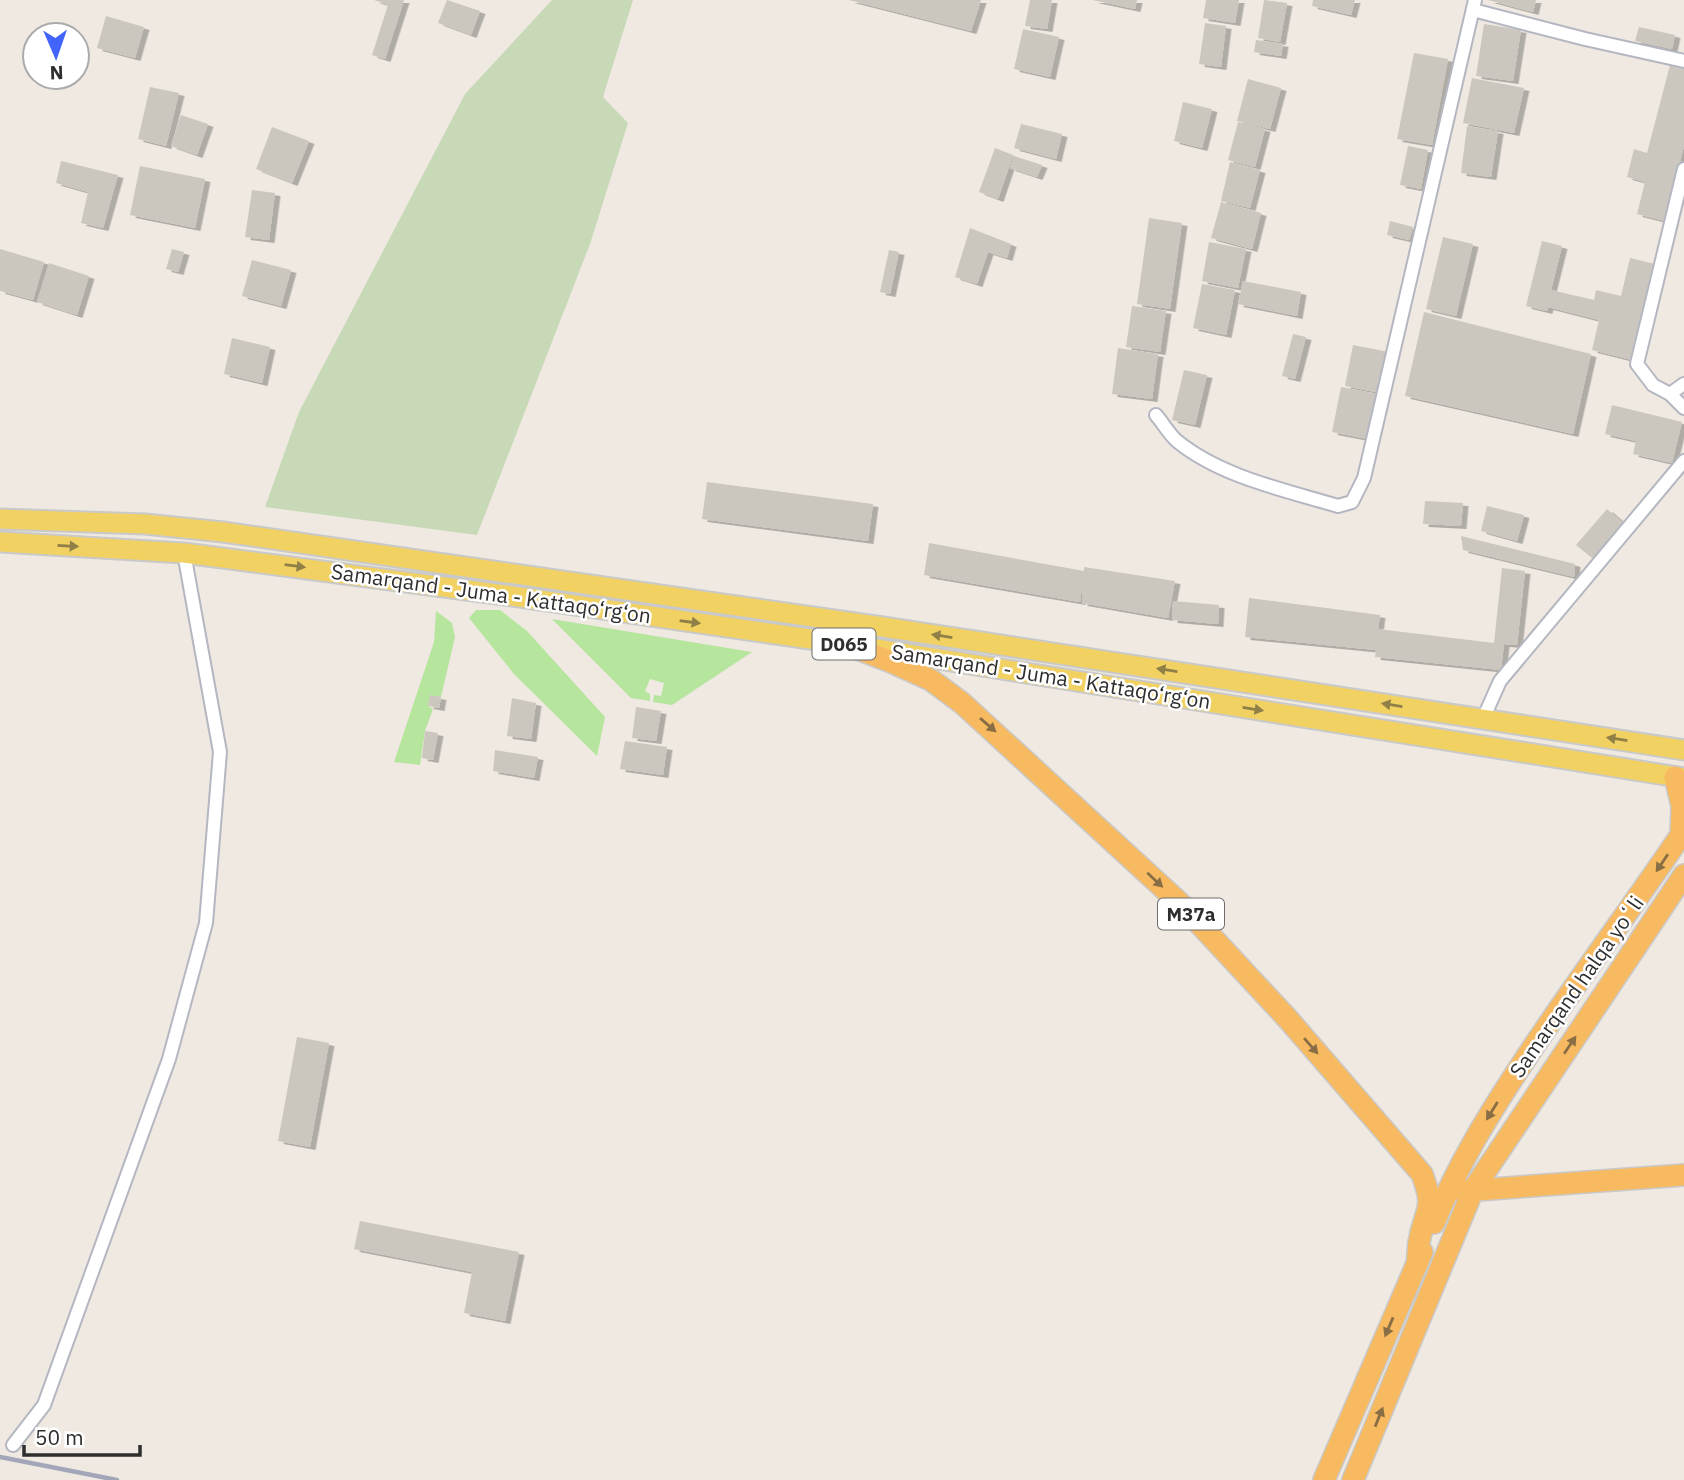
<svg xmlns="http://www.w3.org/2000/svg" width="1684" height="1480" font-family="'IBM Plex Sans',sans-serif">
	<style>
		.green { fill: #b6e59e }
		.cemetery { fill: #c8d9b8 }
		.building { fill: #cbc7bf; filter: url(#shadow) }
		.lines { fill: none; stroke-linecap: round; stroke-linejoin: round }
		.minor-casing { stroke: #b4b7c1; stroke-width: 16 }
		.primary-casing { stroke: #c9c9c9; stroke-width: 23 }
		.trunk-casing { stroke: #c9c9c9; stroke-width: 24 }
		.minor { stroke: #fff; stroke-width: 12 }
		.primary { stroke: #f2d163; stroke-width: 19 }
		.trunk { stroke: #f8ba60; stroke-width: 21 }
		.rail { stroke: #a3a6b8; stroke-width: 4.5 }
		.oneway { fill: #908048 }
		.oneway2 { fill: #896d44 }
		.labels { text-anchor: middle; stroke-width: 5; stroke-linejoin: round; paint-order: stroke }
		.shield { fill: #fff; stroke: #6d6d6d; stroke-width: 2 }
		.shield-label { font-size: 19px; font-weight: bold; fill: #2e2e2e }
		.street-label { font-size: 21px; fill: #2e2e2e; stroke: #fff }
	</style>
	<defs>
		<filter id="shadow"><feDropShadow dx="5.5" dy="3" stdDeviation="0" flood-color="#0004"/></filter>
	</defs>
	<rect width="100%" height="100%" fill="#efe9e1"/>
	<path class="green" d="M476,610H500L527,631L605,717L597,756L514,674L469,618Z
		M436,611L452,623L455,637L441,697L430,696L428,706L433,709L425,731L420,765L394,762L434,642Z
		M552,619L752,652L672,705L653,702L654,695L661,696L664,683L650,679L645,691L650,694V701L631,698Z"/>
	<path class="cemetery" d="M552,0H633L603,97L628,123L590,244L477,535L265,507L299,412L465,94Z"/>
	<path class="building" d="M374,0H404L385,59L372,55L388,5Z
		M447,0L480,11L471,35L438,23Z
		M849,0H981L971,31Z
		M1030,0H1052L1047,29L1025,26Z
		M1092,0H1137L1135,9Z
		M1206,0H1239L1235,23L1203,18Z
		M1264,0L1287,3L1280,42L1258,38Z
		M1313,0H1355L1351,15L1312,6Z
		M1488,0H1536L1533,12Z
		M106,16L144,27L135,58L97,48Z
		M1205,23L1226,26L1221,67L1199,64Z
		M1484,24L1521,30L1513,81L1476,76Z
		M1639,27L1675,35L1672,49L1635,41Z
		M1023,29L1059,37L1050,77L1014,69Z
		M1256,40L1283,44L1281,56L1254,52Z
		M1414,53L1448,59L1432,145L1397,139Z
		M1670,65L1684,69V146L1665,221L1637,214L1645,182L1627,177L1634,149L1647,153Z
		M1472,78L1524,88L1514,133L1463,123Z
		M1248,79L1281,88L1270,129L1237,121Z
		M150,87L179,93L166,146L138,139Z
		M1183,102L1212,109L1202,148L1174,141Z
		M181,115L208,124L197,155L171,146Z
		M1238,122L1265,129L1255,167L1228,160Z
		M1021,124L1062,134L1056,159L1014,148Z
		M1467,126L1498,131L1491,177L1461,173Z
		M272,127L309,141L292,183L256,169Z
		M1408,146L1428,150L1421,189L1400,185Z
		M995,148L1013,155L998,199L979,192Z
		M1014,156L1042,165L1037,177L1010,168Z
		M61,161L118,175L103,228L81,223L88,192L56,183Z
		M1230,162L1260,170L1250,208L1221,201Z
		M140,166L205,179L195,228L130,215Z
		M252,190L275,193L269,240L245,237Z
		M1221,202L1261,213L1252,249L1211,238Z
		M1149,218L1182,223L1170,309L1137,304Z
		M1390,221L1413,227L1409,240L1387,235Z
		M970,228L1011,244L1007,258L988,252L977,284L955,277Z
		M1443,237L1473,244L1456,316L1426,309Z
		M1542,241L1562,246L1551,290L1594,300L1596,290L1621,296L1630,258L1655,264L1632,360L1592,350L1599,320L1548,307L1547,311L1526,306Z
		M1209,242L1246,249L1238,288L1202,281Z
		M0,249L44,262L33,300L0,291Z
		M172,249L184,252L178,272L166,269Z
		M889,250L899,252L890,294L880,292Z
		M252,260L291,270L281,306L242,296Z
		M49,263L89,276L77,315L37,302Z
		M1243,281L1301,292L1297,316L1238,304Z
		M1202,284L1235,290L1226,335L1193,328Z
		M1132,306L1166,311L1160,352L1126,347Z
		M1424,312L1591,354L1573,434L1405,396Z
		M1293,334L1306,337L1295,379L1282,376Z
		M232,338L270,347L262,383L224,374Z
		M1353,345L1389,352L1381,393L1345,386Z
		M1118,348L1158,354L1152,399L1112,394Z
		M1184,370L1207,375L1195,425L1172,420Z
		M1341,387L1378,394L1368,439L1332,432Z
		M1612,405L1682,422L1672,463L1633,454L1636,441L1605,434Z
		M707,482L873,504L868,541L702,519Z
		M1425,501L1463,503L1461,526L1423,524Z
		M1487,506L1524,515L1517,541L1481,531Z
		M1607,509L1622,522L1592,558L1576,545Z
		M1461,536L1575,564L1574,577L1463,550Z
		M929,543L1084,571V567L1175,581L1168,618L1082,603L1083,579L1080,602L924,575Z
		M1502,568L1525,571L1517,645L1504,644L1501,670L1375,657L1376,650L1245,637L1249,598L1380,615L1378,629L1494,643Z
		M1173,601L1219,605L1218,624L1172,620Z
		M430,695L441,697L439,708L428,706Z
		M512,698L536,703L531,739L507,736Z
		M636,707L661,711L656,741L632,738Z
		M425,731L438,733L433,760L422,758Z
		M625,741L667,747L663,775L620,769Z
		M495,750L538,757L534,778L493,771Z
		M297,1037L329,1043L310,1147L278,1141Z
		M360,1221L519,1252L505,1321L464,1313L472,1272L354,1249Z"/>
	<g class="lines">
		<g class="minor-casing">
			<path id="minor" d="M1473,10L1585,39L1684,61
				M1684,169L1637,364L1653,385L1670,394L1684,408
				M1670,394L1684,384
				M1156,415C1163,423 1169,434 1177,441C1221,477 1285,490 1338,506L1352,502L1364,478L1475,0
				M1483,719L1500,681L1684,461
				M13,1445L44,1405L169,1059L206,923L220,752L184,553"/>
		</g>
		<g class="primary-casing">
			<path id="primary" d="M0,519L145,524L223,532L883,627L1684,750
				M0,542L184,553L505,595L845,644L1684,778"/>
		</g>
		<g class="trunk-casing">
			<path id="trunk" d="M845,644L889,661L931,680L962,703L1183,906L1287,1018L1422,1174C1436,1211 1425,1208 1419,1242C1418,1249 1418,1257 1417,1265
				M1463,1191L1684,1175
				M1434,1223C1457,1166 1489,1114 1522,1064C1573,986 1629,912 1681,835L1682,806L1675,777
				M1324,1480L1422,1252
				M1353,1480L1473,1190L1684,875"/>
		</g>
		<use href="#minor" class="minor"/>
		<use href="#primary" class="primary"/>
		<use href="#trunk" class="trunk"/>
		<path class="rail" d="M0,1457L117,1480"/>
	</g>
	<defs><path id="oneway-solid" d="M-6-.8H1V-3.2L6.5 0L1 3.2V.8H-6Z" transform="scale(1.75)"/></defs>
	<g class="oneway">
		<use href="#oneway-solid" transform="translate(68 546) rotate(3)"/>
		<use href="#oneway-solid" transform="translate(295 566) rotate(7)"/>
		<use href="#oneway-solid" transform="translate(690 622) rotate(8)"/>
		<use href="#oneway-solid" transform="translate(942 636) rotate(-171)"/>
		<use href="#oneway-solid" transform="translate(1167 670) rotate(-171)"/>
		<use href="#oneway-solid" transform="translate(1392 705) rotate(-171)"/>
		<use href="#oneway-solid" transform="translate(1253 709) rotate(9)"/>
		<use href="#oneway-solid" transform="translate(1617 739) rotate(-171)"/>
	</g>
	<g class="oneway2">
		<use href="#oneway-solid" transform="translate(988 725) rotate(41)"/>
		<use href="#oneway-solid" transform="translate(1662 863) rotate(124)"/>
		<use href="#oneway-solid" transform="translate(1155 880) rotate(43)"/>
		<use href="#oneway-solid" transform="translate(1570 1045) rotate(-56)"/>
		<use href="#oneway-solid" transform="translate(1311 1046) rotate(49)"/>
		<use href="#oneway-solid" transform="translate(1492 1111) rotate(122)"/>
		<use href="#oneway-solid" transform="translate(1389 1327) rotate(113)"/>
		<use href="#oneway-solid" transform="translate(1379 1417) rotate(-68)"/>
	</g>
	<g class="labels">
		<g class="shield">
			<rect x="812.5" y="628.5" width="63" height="31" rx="5"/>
			<rect x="1158" y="898.5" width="66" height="31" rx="5"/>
		</g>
		<g class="shield-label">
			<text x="844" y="651">D065</text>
			<text x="1191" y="921">M37a</text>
		</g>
		<g class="street-label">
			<text transform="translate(491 594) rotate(8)" y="7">Samarqand - Juma - Kattaqo‘rg‘on</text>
			<text transform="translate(1051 677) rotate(9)" y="7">Samarqand - Juma - Kattaqo‘rg‘on</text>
			<text transform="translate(1577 987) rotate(-55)" y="7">Samarqand halqa yoʻli</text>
		</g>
	</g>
	<g transform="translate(56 56) rotate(178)"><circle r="33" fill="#ffffff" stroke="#ababab" stroke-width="2"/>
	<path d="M0-5L12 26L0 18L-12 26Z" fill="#4264fb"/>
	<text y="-10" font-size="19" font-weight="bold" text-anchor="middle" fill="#2e2e2e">N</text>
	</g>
	<path d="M24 1445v10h116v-10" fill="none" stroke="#2e2e2e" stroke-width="3.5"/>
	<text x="35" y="1445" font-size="21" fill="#2e2e2e" stroke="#ffffff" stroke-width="5" paint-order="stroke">50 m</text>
</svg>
